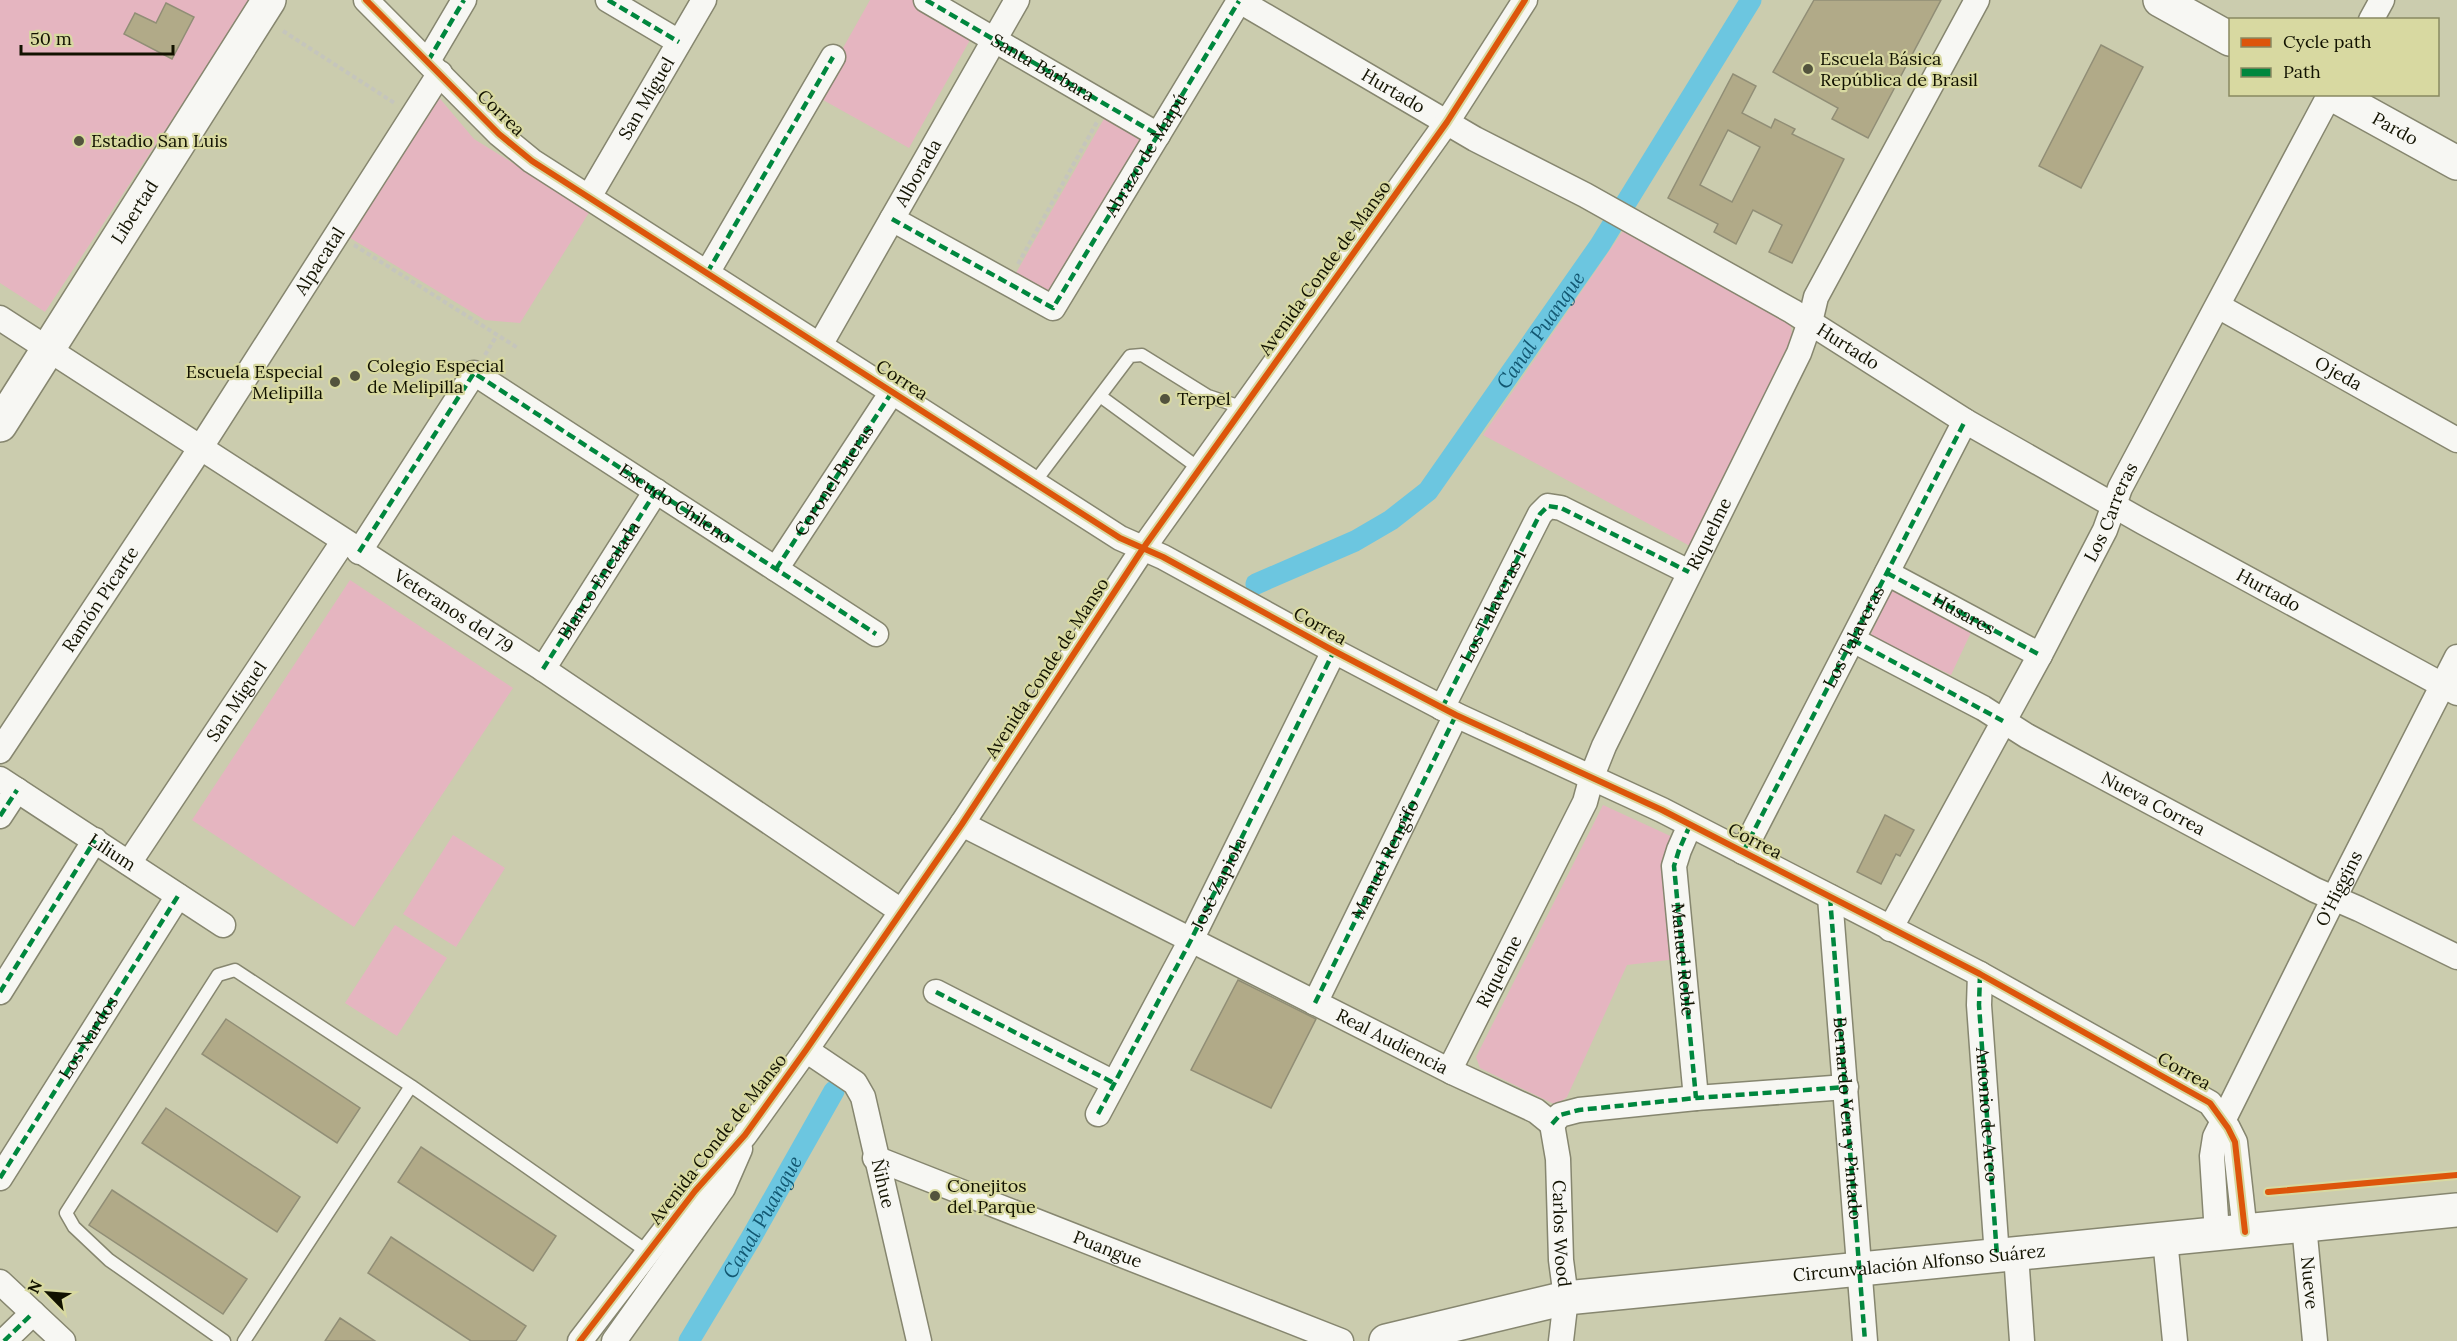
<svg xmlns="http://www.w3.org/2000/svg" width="2457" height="1341" font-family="Lora,serif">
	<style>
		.green { fill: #e5b5c0 }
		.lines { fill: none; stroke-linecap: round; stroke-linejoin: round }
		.canal { stroke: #6cc6e0; stroke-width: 21 }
		.building { fill: #b1aa88; stroke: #918e76; stroke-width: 1.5; fill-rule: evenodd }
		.lane-casing { stroke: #86866f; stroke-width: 15 }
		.street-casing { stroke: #86866f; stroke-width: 27 }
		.secondary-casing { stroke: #86866f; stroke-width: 36 }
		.path { stroke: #c5c5bc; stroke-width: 4; stroke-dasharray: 4.5 3; stroke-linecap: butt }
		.lane { stroke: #f7f7f3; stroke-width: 12 }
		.street { stroke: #f7f7f3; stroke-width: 24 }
		.secondary { stroke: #f7f7f3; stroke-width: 33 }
		.quiet { stroke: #00873e; stroke-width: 4.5; stroke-dasharray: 9 4.5; stroke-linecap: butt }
		.cycleway-casing { stroke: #d8d9a1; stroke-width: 10 }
		.cycleway { stroke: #dd550b; stroke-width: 6 }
		.poi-dot { fill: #53533d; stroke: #d8d9a1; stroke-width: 2 }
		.labels { text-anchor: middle; stroke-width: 4.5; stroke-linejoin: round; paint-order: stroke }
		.poi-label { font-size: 18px; fill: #121200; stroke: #d8d9a1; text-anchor: start }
		.street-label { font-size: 18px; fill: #121200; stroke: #d8d9a1 }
		.water-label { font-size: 20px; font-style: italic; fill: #125771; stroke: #d8d9a1 }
	</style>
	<rect width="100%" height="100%" fill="#cbccae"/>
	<path class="green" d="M0,0H251L45,312L0,283Z
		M870,0H917L974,33L909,148L816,96Z
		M436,94L474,139L590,211L520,323L485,320L347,236Z
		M1105,117L1143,140L1055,294L1016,273Z
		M1625,228L1790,321L1793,341L1690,546L1483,435Z
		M350,580L513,688L354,927L192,820Z
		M1893,588L1974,626L1951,675L1870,636Z
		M1603,805L1679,840L1677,959L1627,965L1567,1097L1556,1105L1480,1068L1476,1057Z
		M453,835L505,868L456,947L403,914Z
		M395,925L447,958L397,1036L345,1003Z"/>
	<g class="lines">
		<g class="canal">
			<path id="s1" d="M1256,584L1355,541L1391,520L1428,491L1600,245L1751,0"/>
			<path id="s2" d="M689,1341L751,1238L834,1091"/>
		</g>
	</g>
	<path class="building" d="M1814,0H1941L1868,138L1832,119L1838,108L1773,72Z
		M166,3L194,17L172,59L124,34L135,13L156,23Z
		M2101,45L2143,67L2081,188L2039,166Z
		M1733,74L1756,86L1742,113L1771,128L1775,119L1795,129L1792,134L1844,159L1792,263L1769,252L1782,225L1753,210L1736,244L1714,232L1718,224L1668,198ZM1728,130L1760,147L1732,202L1700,185Z
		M1885,815L1914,830L1900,856L1896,854L1881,884L1857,872Z
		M1238,980L1316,1019L1271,1108L1191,1070Z
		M226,1019L360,1108L337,1143L202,1054Z
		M166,1108L300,1197L277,1232L142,1143Z
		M421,1147L556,1236L533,1271L398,1182Z
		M112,1190L247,1279L223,1314L89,1225Z
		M391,1237L526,1326L516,1341H471L368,1273Z
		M340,1318L375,1341H325Z"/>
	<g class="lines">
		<g class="lane-casing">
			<path id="lane" d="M1100,396L1200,469
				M1034,483L1130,356L1142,355L1208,396L1244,408
				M224,1341L109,1260L74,1227L66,1213L218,975L235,970L411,1086L648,1252
				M244,1341L411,1086"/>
		</g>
		<g class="street-casing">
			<g id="street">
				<path d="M366,0L499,134L532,161L1120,538L1163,557L1334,651L1456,715L1662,810L1980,974L2210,1103L2228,1128L2235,1142L2245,1232"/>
				<path d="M608,0L679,42"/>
				<path id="s3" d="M926,0L1158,135"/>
				<path id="s4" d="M1238,0L1475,139L1585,195L1792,311L1965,421L2143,522L2457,693"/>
				<path d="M2371,20L2382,0"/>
				<path d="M428,61L464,0"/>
				<path id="s5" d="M589,197L704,0"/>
				<path d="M892,219L1053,308L1239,1"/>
				<path d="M707,273L833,57"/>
				<path id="s6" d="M2218,306L2457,440"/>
				<path id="s7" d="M0,318L543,669L901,911"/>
				<path id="s8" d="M820,345L1017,0"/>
				<path id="s9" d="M359,552L474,373L876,634"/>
				<path id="s10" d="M776,569L892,392"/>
				<path id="s11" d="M1887,573L2040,655"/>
				<path id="s12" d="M1853,640L1983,708L2027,736L2315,890L2359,909L2457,957"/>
				<path d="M543,669L656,491"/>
				<path d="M1442,708L1540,514L1548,506L1561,508L1689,572"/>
				<path id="s13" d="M0,751L192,461L440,73"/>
				<path id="s14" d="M0,779L223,925"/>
				<path d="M0,816L17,790"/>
				<path id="s15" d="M962,824L1452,1072L1536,1111L1552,1124"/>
				<path id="s16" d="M1690,825L1679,850L1674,866L1696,1098"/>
				<path d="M1743,852L1965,421"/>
				<path id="s17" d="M129,863L343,542"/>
				<path id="s18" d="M1830,897L1865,1341"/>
				<path id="s19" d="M1890,929L2040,655L2105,530L2120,488L2330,94"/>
				<path d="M1980,974L1979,1005L1997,1256"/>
				<path d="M0,992L95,840"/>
				<path d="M936,992L1114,1083"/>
				<path id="s20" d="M1315,1003L1456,715"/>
				<path id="s21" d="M806,1050L855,1083L863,1097L919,1341"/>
				<path id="s22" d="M1452,1072L1451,1067L1585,802L1592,776L1604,746L1799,353L1810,322L1816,297L1977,0"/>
				<path id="s23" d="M1098,1114L1191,940L1334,651"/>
				<path d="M1552,1124L1560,1115L1579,1110L1696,1098L1846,1087"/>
				<path id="s24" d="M1552,1124L1558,1159L1561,1260L1566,1298L1561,1341"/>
				<path id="s25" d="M875,1158L1341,1341"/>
				<path id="s26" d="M0,1178L178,896"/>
				<path id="s27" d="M2304,1225L2315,1341"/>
				<path id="s28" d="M2217,1234L2212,1156L2215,1137L2334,898L2457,657"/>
				<path d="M2165,1239L2175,1341"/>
				<path d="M2016,1254L2022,1341"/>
				<path d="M0,1282L63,1341"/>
				<path d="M4,1341L33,1313"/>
				<path d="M580,1341L695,1191L745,1135L806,1050L962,824L1144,547L1447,122L1525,0"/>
				<path d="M614,1341L723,1188L740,1149"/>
			</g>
		</g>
		<g class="secondary-casing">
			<g id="secondary">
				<path d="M2160,0L2230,39"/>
				<path id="s29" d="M2332,94L2457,163"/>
				<path id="s30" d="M0,425L269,0"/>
				<path id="s31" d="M1386,1341L1566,1298L2457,1210"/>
			</g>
		</g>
		<path class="path" d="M283,31L396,104
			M354,245L518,348
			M1018,264L1097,122
			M485,355L497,335"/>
		<use href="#lane" class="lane"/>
		<use href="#street" class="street"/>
		<use href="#secondary" class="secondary"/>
		<g class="quiet">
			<path d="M608,0L679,42"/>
			<path d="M926,0L1158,135"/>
			<path d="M428,61L464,0"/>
			<path id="s32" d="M892,219L1053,308L1239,1"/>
			<path d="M707,273L833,57"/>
			<path d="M359,552L474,373L876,634"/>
			<path d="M776,569L892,392"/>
			<path d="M1887,573L2040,655"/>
			<path d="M1853,640L2003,721"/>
			<path id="s33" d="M543,669L656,491"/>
			<path id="s34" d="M1442,708L1540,514L1548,506L1561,508L1689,572"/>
			<path d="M0,816L17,790"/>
			<path d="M1690,825L1679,850L1674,866L1696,1098"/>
			<path id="s35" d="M1743,852L1965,421"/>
			<path d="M1830,897L1865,1341"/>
			<path id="s36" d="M1980,974L1979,1005L1997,1256"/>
			<path d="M0,992L95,840"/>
			<path d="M936,992L1114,1083"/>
			<path d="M1315,1003L1456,715"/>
			<path d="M1098,1114L1191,940L1334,651"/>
			<path d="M1552,1124L1560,1115L1579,1110L1696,1098L1846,1087"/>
			<path d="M0,1178L178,896"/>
			<path d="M4,1341L33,1313"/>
		</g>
		<g class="cycleway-casing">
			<path id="cycleway" d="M366,0L499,134L532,161L1120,538L1163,557L1334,651L1456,715L1662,810L1980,974L2210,1103L2228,1128L2235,1142L2245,1232
				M2268,1192L2457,1175
				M580,1341L695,1191L745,1135L806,1050L962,824L1144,547L1447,122L1525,0"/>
		</g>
		<use href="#cycleway" class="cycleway"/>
	</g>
	<g class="poi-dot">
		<circle cx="1808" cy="69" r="6"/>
		<circle cx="79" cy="141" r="6"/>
		<circle cx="355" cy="376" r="6"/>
		<circle cx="335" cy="382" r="6"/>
		<circle cx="1165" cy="399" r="6"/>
		<circle cx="935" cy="1196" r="6"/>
	</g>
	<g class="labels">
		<g class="poi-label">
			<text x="1820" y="65">Escuela Básica<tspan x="1820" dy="21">República de Brasil</tspan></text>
			<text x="91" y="147">Estadio San Luis</text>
			<text x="367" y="372">Colegio Especial<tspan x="367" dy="21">de Melipilla</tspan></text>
			<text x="323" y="378" text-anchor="end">Escuela Especial<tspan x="323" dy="21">Melipilla</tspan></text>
			<text x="1177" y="405">Terpel</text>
			<text x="947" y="1192">Conejitos<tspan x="947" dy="21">del Parque</tspan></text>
		</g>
		<g class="street-label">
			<text dy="6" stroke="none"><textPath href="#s3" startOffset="135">Santa Bárbara</textPath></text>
			<text dy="6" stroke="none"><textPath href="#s4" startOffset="180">Hurtado</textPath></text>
			<text dy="6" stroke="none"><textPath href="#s5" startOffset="114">San Miguel</textPath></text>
			<text transform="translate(501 113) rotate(44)" y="6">Correa</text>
			<text dy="6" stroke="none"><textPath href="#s29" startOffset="72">Pardo</textPath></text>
			<text dy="6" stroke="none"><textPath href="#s32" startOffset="363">Abrazo de Maipú</textPath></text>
			<text dy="6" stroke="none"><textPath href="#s8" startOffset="198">Alborada</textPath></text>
			<text dy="6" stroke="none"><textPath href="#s30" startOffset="252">Libertad</textPath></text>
			<text dy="6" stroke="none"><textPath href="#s13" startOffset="585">Alpacatal</textPath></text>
			<text transform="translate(1325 268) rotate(-54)" y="6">Avenida Conde de Manso</text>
			<text dy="6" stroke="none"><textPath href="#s4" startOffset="702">Hurtado</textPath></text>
			<text dy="6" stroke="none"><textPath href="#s6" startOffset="138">Ojeda</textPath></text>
			<text transform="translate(902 380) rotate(33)" y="6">Correa</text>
			<text dy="6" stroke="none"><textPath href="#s10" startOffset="106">Coronel Bueras</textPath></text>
			<text dy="6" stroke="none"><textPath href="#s9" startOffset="453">Escudo Chileno</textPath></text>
			<text dy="6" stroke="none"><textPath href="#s19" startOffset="472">Los Carreras</textPath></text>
			<text dy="6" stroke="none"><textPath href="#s22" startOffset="598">Riquelme</textPath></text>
			<text dy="6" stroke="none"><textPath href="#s33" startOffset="105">Blanco Encalada</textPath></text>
			<text dy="6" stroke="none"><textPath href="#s4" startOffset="1188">Hurtado</textPath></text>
			<text dy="6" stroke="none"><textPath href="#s13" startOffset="182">Ramón Picarte</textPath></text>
			<text dy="6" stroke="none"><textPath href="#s34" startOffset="114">Los Talaveras 1</textPath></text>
			<text dy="6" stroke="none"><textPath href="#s7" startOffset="540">Veteranos del 79</textPath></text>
			<text dy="6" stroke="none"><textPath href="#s11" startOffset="87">Húsares</textPath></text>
			<text transform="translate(1320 626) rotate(29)" y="6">Correa</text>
			<text dy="6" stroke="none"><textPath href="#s35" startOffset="242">Los Talaveras</textPath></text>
			<text transform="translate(1047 668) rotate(-57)" y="6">Avenida Conde de Manso</text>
			<text dy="6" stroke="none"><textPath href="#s17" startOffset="194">San Miguel</textPath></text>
			<text dy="6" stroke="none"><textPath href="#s12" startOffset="342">Nueva Correa</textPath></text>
			<text transform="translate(1755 841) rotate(27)" y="6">Correa</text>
			<text dy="6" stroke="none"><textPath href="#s14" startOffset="134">Lilium</textPath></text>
			<text dy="6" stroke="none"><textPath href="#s20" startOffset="160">Manuel Rengifo</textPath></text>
			<text dy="6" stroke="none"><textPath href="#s23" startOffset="260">José Zapiola</textPath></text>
			<text dy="6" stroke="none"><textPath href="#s28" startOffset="375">O'Higgins</textPath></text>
			<text dy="6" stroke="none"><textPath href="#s16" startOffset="138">Manuel Roble</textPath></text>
			<text dy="6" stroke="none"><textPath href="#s22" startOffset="112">Riquelme</textPath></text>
			<text dy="6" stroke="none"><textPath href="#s26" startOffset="166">Los Nardos</textPath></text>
			<text dy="6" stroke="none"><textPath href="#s15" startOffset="482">Real Audiencia</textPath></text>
			<text transform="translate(2184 1071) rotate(29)" y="6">Correa</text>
			<text dy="6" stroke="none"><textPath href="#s36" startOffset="141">Antonio de Arco</textPath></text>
			<text dy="6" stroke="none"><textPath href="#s18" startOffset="222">Bernardo Vera y Pintado</textPath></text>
			<text transform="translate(718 1139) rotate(-52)" y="6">Avenida Conde de Manso</text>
			<text dy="6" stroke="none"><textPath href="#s21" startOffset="164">Ñihue</textPath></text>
			<text dy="6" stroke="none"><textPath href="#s24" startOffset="110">Carlos Wood</textPath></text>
			<text dy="6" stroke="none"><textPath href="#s25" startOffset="250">Puangue</textPath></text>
			<text dy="6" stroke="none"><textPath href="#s31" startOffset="540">Circunvalación Alfonso Suárez</textPath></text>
			<text dy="6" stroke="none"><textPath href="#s27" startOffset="58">Nueve</textPath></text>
		</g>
		<g class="water-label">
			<text dy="7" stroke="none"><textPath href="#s1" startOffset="393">Canal Puangue</textPath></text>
			<text dy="7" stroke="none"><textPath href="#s2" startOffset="144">Canal Puangue</textPath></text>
		</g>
	</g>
	<rect x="2229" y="18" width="210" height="78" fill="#d8d9a1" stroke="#898961" stroke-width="1.5"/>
	<rect x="2241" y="38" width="30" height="9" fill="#dd550b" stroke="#898961" stroke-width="1.5"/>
	<text x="2283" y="48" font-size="18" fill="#121200">Cycle path</text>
	<rect x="2241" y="68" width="30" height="9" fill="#00873e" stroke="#898961" stroke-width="1.5"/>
	<text x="2283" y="78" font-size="18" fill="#121200">Path</text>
	<g transform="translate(48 1293) rotate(295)" stroke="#d8d9a1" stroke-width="4.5" paint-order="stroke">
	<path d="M0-4.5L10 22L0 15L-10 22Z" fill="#121200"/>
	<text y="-9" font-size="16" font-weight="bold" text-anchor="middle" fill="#121200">N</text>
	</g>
	<path d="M21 45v9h152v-9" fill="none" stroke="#121200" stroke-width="3"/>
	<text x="30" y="45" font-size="18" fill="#121200" stroke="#d8d9a1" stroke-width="4.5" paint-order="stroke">50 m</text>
</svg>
